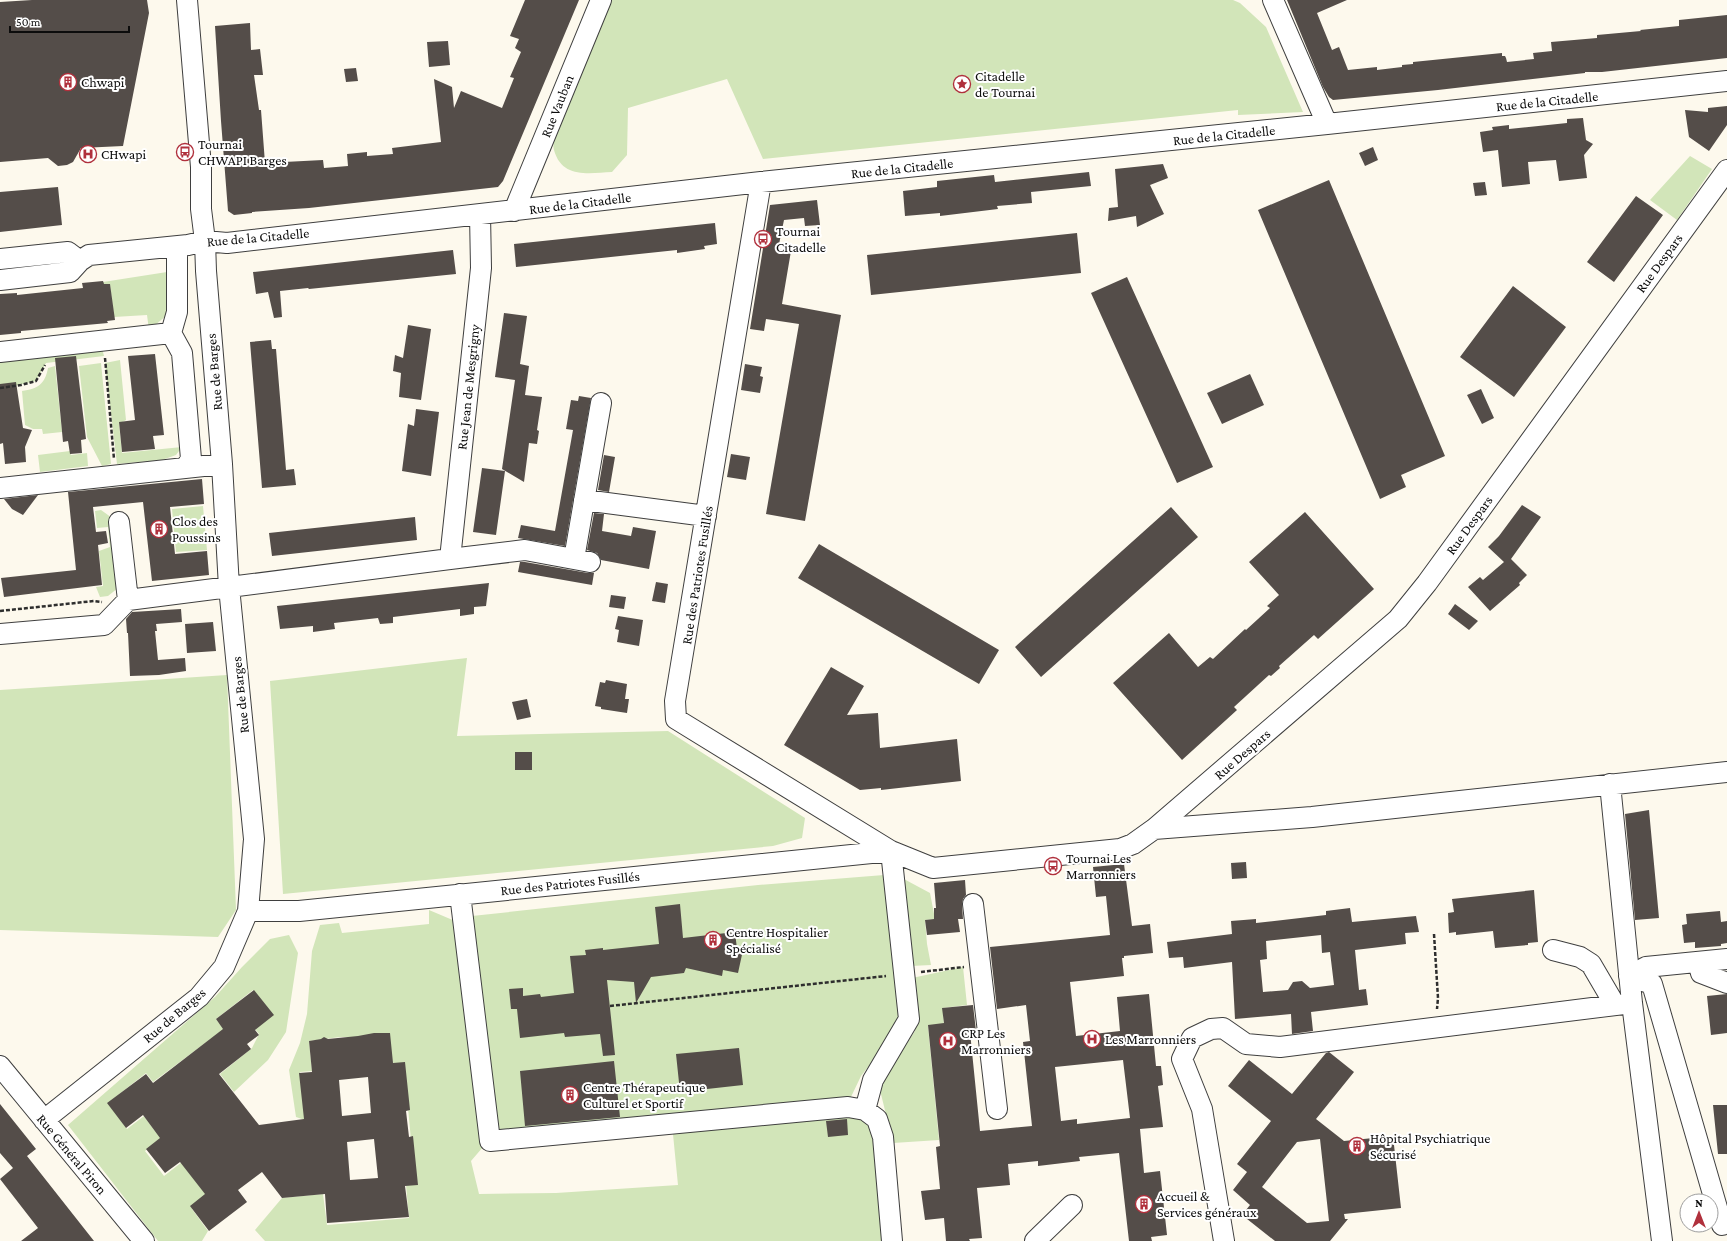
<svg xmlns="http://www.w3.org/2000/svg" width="1727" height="1241" font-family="'Crimson Pro',serif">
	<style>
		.green { fill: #d2e5b9 }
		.building { fill: #544d49; fill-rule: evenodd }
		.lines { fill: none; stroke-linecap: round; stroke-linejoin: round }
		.minor-casing { stroke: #3f3f3f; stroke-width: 22 }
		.path { stroke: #2e2e2e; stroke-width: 2.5; stroke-dasharray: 4 2; stroke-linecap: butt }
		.minor { stroke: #fff; stroke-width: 20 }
		.labels { text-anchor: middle; stroke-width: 4; stroke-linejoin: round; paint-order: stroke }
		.poi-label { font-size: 14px; fill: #0c0c0c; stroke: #fff; text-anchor: start }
		.street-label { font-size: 14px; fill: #0c0c0c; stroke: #fff }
	</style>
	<rect width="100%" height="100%" fill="#fdf9ed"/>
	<path class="green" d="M611,0H1233L1240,3L1266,27L1303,112L1238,115V110L763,159L727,79L628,108L627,155L612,172C589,173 562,179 554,150C552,144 556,135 557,128Z
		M1690,156L1712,169L1677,220L1650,200Z
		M167,272L171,294L172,311L149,330L147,315L114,317L110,285H103V282Z
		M102,348L104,356L46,363L36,381L0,389V359Z
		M120,360L126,420L119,424L122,453L182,447L176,455L162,460L117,464L105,363Z
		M101,363L111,464L102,466L87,437L79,366Z
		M55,366L62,432L43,434L42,429H33L25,425L22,391C38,389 45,384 48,368Z
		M70,451L71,455L87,453L88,466L40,472L38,455Z
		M203,506L207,550L176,552L172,509Z
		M101,510L115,520L118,588L108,596L100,597L96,587L103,586L99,551L110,547L108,527L97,528L95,511Z
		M467,658L457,736L668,731L805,818L802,838L773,846L283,894L270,681Z
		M227,675L236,910L218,937L0,930V690Z
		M884,875L899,1013V1027L861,1076L850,1099L500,1136L472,916L758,885Z
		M902,878L930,893L935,919L925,920L927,944L931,965L911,966Z
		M429,910L455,921L483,1147L471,1161L479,1194L556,1193L678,1185L672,1124L848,1107L877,1119L892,1241H265L255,1230L282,1198L323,1194L327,1225L409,1218L406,1185L415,1183L404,1065L389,1066L359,1037H340L309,1041L312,1071L300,1072L305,1120L296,1117L289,1070L300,1043L307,1014L312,951L320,925L339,923L342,933L429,924Z
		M289,935L298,953L286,1032L268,1060L234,1092L220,1074L252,1048L259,1034L255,1029L273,1015L253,990L216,1019L224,1029L153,1082L146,1073L108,1103L127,1129L144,1116L155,1131L174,1129L145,1151L164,1176L182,1162L208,1196L192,1209L208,1231L202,1241H158L68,1125L215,997L242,967L270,939Z
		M963,967L967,1005L943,1008L944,1026H928L939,1140L893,1143L879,1086L915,1031L912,978Z"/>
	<path class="building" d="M32,0H147L149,13L123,146L81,148L73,162L67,165L58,166L48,158L0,162V2Z
		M525,0H579L503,181L498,187L309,208L252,212V213L234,215L228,211L221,121L215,26L250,23L251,50L260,49L263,75H254L259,110H261L265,163L323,160L324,168L348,166L347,154L367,152V156L393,154L392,148L441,142L434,79L452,87L454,108L461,91L502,108L514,78L510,77L521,52L515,48L519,39L510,36Z
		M1287,0H1347L1317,13L1332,50L1339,47L1348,70L1377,67V70L1402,67V65L1413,64V62L1502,53V56H1505L1506,58L1507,62L1534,59L1533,53L1552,51L1551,42L1597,38V35L1641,31L1640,30L1679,26V20L1727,15V58L1602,72H1585V73L1438,90L1333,100L1329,97L1323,87Z
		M448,41L450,65L429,67L427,42Z
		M356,68L358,81L346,82L344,69Z
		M1727,106V125L1709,151L1689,137L1685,110L1708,112V108Z
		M1583,118L1586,140L1593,144L1584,155L1587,178L1559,181L1556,160L1528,162L1530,184L1502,187L1498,150L1483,152L1480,132L1493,130L1492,127L1509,125V129L1567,123V119Z
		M1373,147L1378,160L1365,166L1359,153Z
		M1163,164L1168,178L1150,185L1164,214L1137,227L1136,216L1108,221L1109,208L1118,207L1115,169Z
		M1089,172L1091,186L1031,192L1032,203L997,206L998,209L940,216V213L905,216L903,191L937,187V181L994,175L995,182Z
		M1329,180L1445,456L1401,475L1406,487L1380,499L1258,210Z
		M1485,182L1487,195L1475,196L1473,183Z
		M58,187L62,225L0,232V192Z
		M1636,196L1663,215L1614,282L1587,262Z
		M817,200L820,225L805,226L804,218L784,220L778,249L791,251L782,304L841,315L805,521L766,514L799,324L766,319L764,331L750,329L770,205Z
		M715,223L717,244L704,246L705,249L677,253V250L516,267L514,244Z
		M1077,233L1081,273L871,295L867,255Z
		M453,250L456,274L309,289L308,288L280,291L282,317L274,318L268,292L256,294L253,272Z
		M1127,277L1213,467L1177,483L1091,293Z
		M103,281L104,284H110L115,320L107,321L108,323L21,331V333L0,335V294L17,293V295L83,288L82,283Z
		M1513,286L1566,327L1514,397L1460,357Z
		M504,313L527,316L520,364L529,366L525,395L542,397L537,430L539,431L537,444L529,443L524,482L502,469L515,380L495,377Z
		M408,325L431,329L421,400L399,397L401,373L393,371L395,355L403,358Z
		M271,340L272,349H276L286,470L294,469L296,485L262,488L250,342Z
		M155,354L164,435L153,436L155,449L122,452L119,422L135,420L128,356Z
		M76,356L86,439L81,440L82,453L70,454L68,441L63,442L55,358Z
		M745,364L762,367L760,376L763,377L760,393L741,390Z
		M1250,374L1264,405L1222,424L1207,393Z
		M16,382L23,428L32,430L25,447L26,462L5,464L3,443L0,444V384Z
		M1481,389L1494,418L1482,424L1467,395Z
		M579,396L591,398L565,546L518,538L521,525L555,531L573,430L566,429L571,400L578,401Z
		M416,409L439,412L431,476L402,471L408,424L414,426Z
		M731,454L750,457L746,480L727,477Z
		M604,455L615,457L609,492L598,490Z
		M482,468L505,471L496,535L473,532Z
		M202,479L204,504L170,507L175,554L207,551L209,575L152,581L143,502L93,507L96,532L106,531L108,543L98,545L102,585L4,597L1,578L76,570L68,492Z
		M38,495L23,515L12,509L4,499Z
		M1522,505L1541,517L1511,559L1527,575L1519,583L1520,585L1490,611L1468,587L1480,577L1483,580L1504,562L1488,547L1499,536Z
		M1171,507L1198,537L1041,677L1015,647Z
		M1305,512L1374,589L1318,639L1314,635L1279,666L1280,668L1271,676L1269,675L1234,707L1237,710L1182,760L1113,683L1169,633L1198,667L1210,657L1213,659L1245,629L1246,630L1270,608L1267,606L1279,595L1249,562Z
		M594,513L604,514L602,531L631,536L633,527L656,531L649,569L601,560L597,553L587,550Z
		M415,517L417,540L272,556L269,533Z
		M819,544L999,650L979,684L798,578Z
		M520,562H525L588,573H594L592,585L518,572Z
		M656,582L668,584L665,603L652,601Z
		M489,583L486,606L474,607V614L460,616V609L393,617V623L380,624L378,618L334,623L335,629L313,632V626L280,629L277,606Z
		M611,595L626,597L624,609L609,607Z
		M1455,604L1478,621L1469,630L1448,614Z
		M181,609L182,622L156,624L157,631H155L158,660L185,658L186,671L159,675L130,676L128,633H127L126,619L132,612Z
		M618,616L643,620L639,646L617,642L619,630L615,629Z
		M213,622L216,651L187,653L185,624Z
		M831,667L864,686L847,715L878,713L880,748L957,739L961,781L881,790V788L860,790L784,745Z
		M606,680L627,684L625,699H629L627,713L601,709V707L595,706L600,682L605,683Z
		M527,699L531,717L517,720L512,702Z
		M515,752H532V770H515Z
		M1649,810L1659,918L1635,920L1625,814Z
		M1246,862L1247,878L1232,879L1231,863Z
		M1124,864L1132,926L1150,924L1153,953L1124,956V958H1122L1124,976L1070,982L1076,1036L1120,1031L1117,997L1149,994L1156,1066H1161L1163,1085L1158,1086L1163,1127L1140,1129L1144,1173L1160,1171L1167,1235L1151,1237L1152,1241H1129L1119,1153L1079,1157L1080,1161L1038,1166V1161L1008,1164L1010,1185L977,1188L982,1238L969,1239L970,1241H946L944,1218L925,1220L921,1191L940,1189L936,1147L940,1146L928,1025L944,1023L942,1008L973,1005L976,1031L970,1032L980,1131L1032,1126L1023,1042L1030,1041L1026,1005L997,1009L990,947L1110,935L1106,896L1096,897L1093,867ZM1123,1060L1130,1118L1077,1124V1119L1061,1121L1055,1067Z
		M965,880L966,895L963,899L962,905L963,919H958L960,932L927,935L925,920L934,919V908H936L934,883Z
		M1534,890L1538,942L1528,943V945L1495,948L1493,931L1456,935V932L1449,933L1448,913L1454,912L1452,899Z
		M680,904L683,938L735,932L737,949L743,950L738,973L723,970L722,976L686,968L684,973L651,977L636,1003L634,982L607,980L615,1055L603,1056L600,1034L565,1037L564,1033L520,1038L517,1009H511L509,989L523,988V996L540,994L541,997L574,993L570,956L586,955L585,950L603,948V950L659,944L655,907Z
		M1350,908L1352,922L1416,916L1419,932L1405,933L1406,944L1355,950L1359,990L1366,989L1368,1005L1311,1012L1313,1031L1292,1034L1291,1014L1235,1019L1232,962L1184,968L1183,957L1169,958L1167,942L1232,934L1231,921L1256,919V923L1326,915V911ZM1321,935L1322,953L1330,952L1334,985L1310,988L1302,981L1293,982L1288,990L1263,992L1260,960L1267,959L1266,941Z
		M1720,911L1721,922L1727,921V943L1721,944V946L1695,948V942L1684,943L1682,925L1687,924L1686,914Z
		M254,990L274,1015L255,1030L259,1035L247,1044L251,1049L219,1074L259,1125L304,1119L299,1073L312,1072L309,1041L321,1039L324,1037L328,1039L358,1036L374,1033H390L393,1063L405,1062L410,1110L406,1111L409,1137L413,1136L418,1185L405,1186L409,1217L327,1223L325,1194L282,1198L262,1172L238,1190L247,1202L209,1231L190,1206L205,1194L180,1162L165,1173L146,1149L160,1138L143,1115L126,1128L107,1103L146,1074L153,1083L223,1029L216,1019ZM368,1077L371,1113L342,1116L339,1080ZM374,1139L378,1178L350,1180L347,1142Z
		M1727,994V1033L1711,1035L1707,996Z
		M739,1048L743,1085L680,1092L676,1054Z
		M1329,1052L1354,1072L1316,1119L1344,1141L1393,1136L1401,1208L1344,1214L1345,1219H1348L1330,1241H1275L1242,1215L1250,1205L1233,1190L1247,1172L1237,1164L1271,1121L1228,1086L1249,1060L1292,1094L1326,1053ZM1320,1139L1329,1221L1307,1223L1262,1187L1297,1142Z
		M614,1061L620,1117L525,1126L520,1071Z
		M0,1104L36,1149L27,1156L94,1241H21L38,1228L0,1179L13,1168L0,1153Z
		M1713,1105H1727V1154H1718Z
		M847,1119L848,1135L828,1137L826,1121Z"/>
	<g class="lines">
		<g class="minor-casing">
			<path id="minor" d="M1273,0L1327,124
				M761,182L675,701L676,719L891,851L933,868L1120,849L1133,844L1154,829L1398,619L1427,583L1727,170
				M514,211L601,0
				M0,259L68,252L80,261
				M0,280L70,272L80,261L89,255L188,245L205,241L227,243L761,182L1327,124L1727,81
				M171,333L182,353L191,459L185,468
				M0,352L171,333L177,312V247
				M0,488L222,464
				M584,500L706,516
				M119,522L128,600
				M450,559L525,550L590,562
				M574,559L601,403
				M0,634L104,625L128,600L450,559L481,268L480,214
				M1610,784L1632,1003L1662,1241
				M1154,829L1312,817L1727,772
				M460,894L490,1141L848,1107L865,1110
				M973,904L997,1109
				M248,911H299L891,851L909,1019L873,1080L865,1110L877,1119L883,1137L892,1241
				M1553,950L1580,957L1591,964L1615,1005
				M1698,962L1701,973L1727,983
				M1629,976L1652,984L1722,1225
				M1629,976L1646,967L1727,959
				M0,1066L144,1241
				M44,1120L199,997L224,967L248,911L254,839L229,587L222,464L206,271L205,241L201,209V167L187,0
				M1035,1241L1072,1205
				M1224,1241L1202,1109L1182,1059L1192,1038L1211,1029L1223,1028L1246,1044L1280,1047L1632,1003"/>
		</g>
		<path class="path" d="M105,358L114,459
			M0,388L21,385L36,381L45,365
			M0,611L94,601L102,602
			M1434,934L1438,998L1437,1009
			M921,972L964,967
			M610,1006L886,976"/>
		<use href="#minor" class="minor"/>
	</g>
	<defs>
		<g id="building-ring" transform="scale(0.9)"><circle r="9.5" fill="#fff" stroke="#b0303c" stroke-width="1.5"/><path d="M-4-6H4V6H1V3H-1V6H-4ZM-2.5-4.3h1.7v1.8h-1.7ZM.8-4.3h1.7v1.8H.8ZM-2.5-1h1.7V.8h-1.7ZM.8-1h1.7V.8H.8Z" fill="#b0303c"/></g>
		<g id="sight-ring" transform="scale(0.9)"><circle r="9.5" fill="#fff" stroke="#b0303c" stroke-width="1.5"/><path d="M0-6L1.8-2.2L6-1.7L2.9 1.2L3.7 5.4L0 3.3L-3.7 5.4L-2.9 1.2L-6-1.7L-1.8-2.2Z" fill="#b0303c"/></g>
		<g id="bus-ring" transform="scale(0.9)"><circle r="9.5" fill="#fff" stroke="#b0303c" stroke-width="1.5"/><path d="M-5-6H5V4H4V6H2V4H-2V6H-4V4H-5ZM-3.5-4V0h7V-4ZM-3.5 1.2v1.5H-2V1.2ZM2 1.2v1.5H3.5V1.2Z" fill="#b0303c"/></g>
		<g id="hospital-ring" transform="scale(0.9)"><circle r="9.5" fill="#fff" stroke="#b0303c" stroke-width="1.5"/><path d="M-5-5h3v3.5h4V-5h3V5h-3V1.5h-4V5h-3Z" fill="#b0303c"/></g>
	</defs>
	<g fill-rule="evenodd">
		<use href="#building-ring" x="68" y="82"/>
		<use href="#sight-ring" x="962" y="84"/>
		<use href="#bus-ring" x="185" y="152"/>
		<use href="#hospital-ring" x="88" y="154"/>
		<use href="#bus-ring" x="763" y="239"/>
		<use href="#building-ring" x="159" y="529"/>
		<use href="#bus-ring" x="1053" y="866"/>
		<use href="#building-ring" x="713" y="940"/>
		<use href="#hospital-ring" x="1092" y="1039"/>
		<use href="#hospital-ring" x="948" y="1041"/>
		<use href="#building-ring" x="570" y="1095"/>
		<use href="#building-ring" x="1357" y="1146"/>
		<use href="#building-ring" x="1144" y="1204"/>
	</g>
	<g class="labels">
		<g class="poi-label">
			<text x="975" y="81">Citadelle<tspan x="975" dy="16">de Tournai</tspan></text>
			<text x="81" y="87">Chwapi</text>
			<text x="198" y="149">Tournai<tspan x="198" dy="16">CHWAPI Barges</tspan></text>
			<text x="101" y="159">CHwapi</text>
			<text x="776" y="236">Tournai<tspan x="776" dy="16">Citadelle</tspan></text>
			<text x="172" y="526">Clos des<tspan x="172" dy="16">Poussins</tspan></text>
			<text x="1066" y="863">Tournai Les<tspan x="1066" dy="16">Marronniers</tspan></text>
			<text x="726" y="937">Centre Hospitalier<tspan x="726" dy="16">Spécialisé</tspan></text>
			<text x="961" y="1038">CRP Les<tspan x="961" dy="16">Marronniers</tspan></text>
			<text x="1105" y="1044">Les Marronniers</text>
			<text x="583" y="1092">Centre Thérapeutique<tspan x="583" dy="16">Culturel et Sportif</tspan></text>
			<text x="1370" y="1143">Hôpital Psychiatrique<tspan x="1370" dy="16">Sécurisé</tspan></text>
			<text x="1157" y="1201">Accueil &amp;<tspan x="1157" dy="16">Services généraux</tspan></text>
		</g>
		<g class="street-label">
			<text transform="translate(1547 101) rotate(-6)" y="5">Rue de la Citadelle</text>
			<text transform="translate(557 106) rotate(-68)" y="5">Rue Vauban</text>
			<text transform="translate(1224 135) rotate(-6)" y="5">Rue de la Citadelle</text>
			<text transform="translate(902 168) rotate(-6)" y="5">Rue de la Citadelle</text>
			<text transform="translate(580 203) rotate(-7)" y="5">Rue de la Citadelle</text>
			<text transform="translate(258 237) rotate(-5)" y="5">Rue de la Citadelle</text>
			<text transform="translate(1659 263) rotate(-54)" y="5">Rue Despars</text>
			<text transform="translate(214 372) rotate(-95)" y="5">Rue de Barges</text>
			<text transform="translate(468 387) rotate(-84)" y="5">Rue Jean de Mesgrigny</text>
			<text transform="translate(1469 525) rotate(-54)" y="5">Rue Despars</text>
			<text transform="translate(697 575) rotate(-81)" y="5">Rue des Patriotes Fusillés</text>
			<text transform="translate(240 695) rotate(-96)" y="5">Rue de Barges</text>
			<text transform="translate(1242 754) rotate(-41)" y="5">Rue Despars</text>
			<text transform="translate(570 883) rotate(-6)" y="5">Rue des Patriotes Fusillés</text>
			<text transform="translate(174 1015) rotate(-40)" y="5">Rue de Barges</text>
			<text transform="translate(72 1154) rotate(50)" y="5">Rue Général Piron</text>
		</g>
	</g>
	<g transform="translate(1699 1213)"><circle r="19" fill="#ffffff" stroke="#9e9e9e"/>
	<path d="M0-3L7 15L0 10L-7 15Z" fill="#b0303c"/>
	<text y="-6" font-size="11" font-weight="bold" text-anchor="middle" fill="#0c0c0c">N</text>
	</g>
	<path d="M10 26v6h119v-6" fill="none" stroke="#0c0c0c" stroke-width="2"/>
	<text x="16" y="26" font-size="12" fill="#0c0c0c" stroke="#ffffff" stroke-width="3" paint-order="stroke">50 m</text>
</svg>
